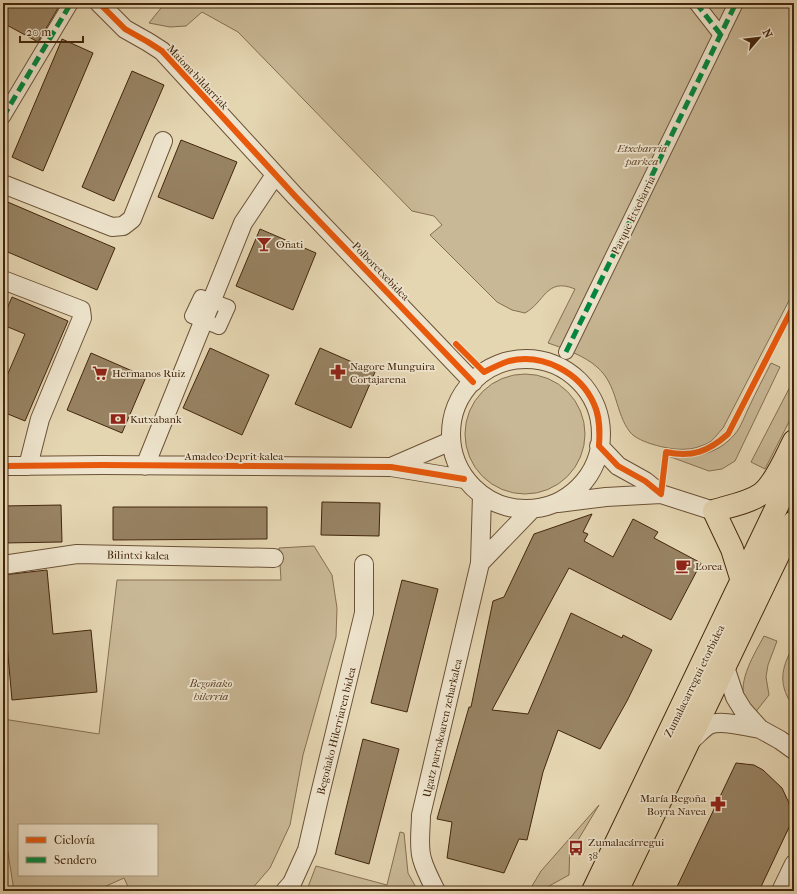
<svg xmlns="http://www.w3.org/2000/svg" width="797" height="894" font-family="'IM FELL French Canon',serif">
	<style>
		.green { fill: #c9b896; stroke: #866f51; fill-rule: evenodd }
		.building { fill: #978262; stroke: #43260c }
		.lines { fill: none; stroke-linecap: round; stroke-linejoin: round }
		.pedestrian-casing { stroke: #6c5236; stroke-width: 16 }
		.minor-casing { stroke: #6c5236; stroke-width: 20 }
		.primary-casing { stroke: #43260c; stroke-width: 24 }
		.pedestrian { stroke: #eee4cd; stroke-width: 14 }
		.minor { stroke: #eee4cd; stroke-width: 18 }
		.primary { stroke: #e5d6b2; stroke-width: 22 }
		.quiet { stroke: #00873e; stroke-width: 5; stroke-dasharray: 10 5; stroke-linecap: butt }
		.cycleway-casing { stroke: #eee4cd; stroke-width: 8 }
		.cycleway { stroke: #e8590c; stroke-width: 6 }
		.labels { text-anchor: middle; stroke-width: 3.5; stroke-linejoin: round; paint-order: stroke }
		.street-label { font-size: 11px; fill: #43260c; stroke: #eee4cd }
		.park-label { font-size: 11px; font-style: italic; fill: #5e4328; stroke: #eee4cd }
		.poi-label { font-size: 11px; fill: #43260c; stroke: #eee4cd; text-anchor: start }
	</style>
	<rect width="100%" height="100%" fill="#e5d6b2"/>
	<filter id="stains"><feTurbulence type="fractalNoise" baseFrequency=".005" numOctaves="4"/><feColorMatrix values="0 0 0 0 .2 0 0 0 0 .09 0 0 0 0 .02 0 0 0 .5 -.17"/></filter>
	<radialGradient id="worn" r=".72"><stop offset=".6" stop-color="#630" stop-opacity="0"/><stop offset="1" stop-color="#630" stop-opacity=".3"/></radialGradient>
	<path class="green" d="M165,3H794V291L723,428C718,433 713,441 708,443C702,446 693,449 687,449C673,451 638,443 630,432C615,413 618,385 597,367C585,356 563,348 548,343L575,289C546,277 545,302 525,313L512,310L497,302L430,235L442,225L434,216L412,211L238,32L202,12L186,26L170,27L149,23Z
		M771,363L780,367L735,461L722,469L709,471L668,456C695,458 717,455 735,434C741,427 745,415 749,407C756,392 764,377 771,363Z
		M465 434a60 60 0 1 1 120 0a60 60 0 1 1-120 0Z
		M793,381L794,382V412L765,469L751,462Z
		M314,546L332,575L337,608L336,637L303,755L290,825L270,868L250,891H130L124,878L95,891H14L3,821V815H7L3,784V719L99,734L117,580H281L279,548ZM19,825H157V875H19Z
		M764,636L777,641L768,665L766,677L769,695L754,714C751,710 747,705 745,701C737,681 755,653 764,636Z
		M794,645V706C791,703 789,700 787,696C778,677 785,661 794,645Z
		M599,805L578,840L570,842L569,875L540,891H529L541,871Z
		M400,832L404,833L408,873L418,891H304L308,887L316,866L387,885Z"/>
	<path class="building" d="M3,3H61L38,42L3,23Z
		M62,39L93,53L43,171L12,157Z
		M132,71L164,85L114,201L82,187Z
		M181,140L237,162L213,219L158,197Z
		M3,200L115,248L97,290L3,250Z
		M260,229L316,253L293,310L236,286Z
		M12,297L68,321L25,421L3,412V385L25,334L3,325V318Z
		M210,348L269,375L242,435L183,408Z
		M320,348L375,372L351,428L295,404Z
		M91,353L146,377L122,433L67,410Z
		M322,502L380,503L379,536L321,535Z
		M61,505L62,542L3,543V506Z
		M113,507H267V539L113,540Z
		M592,514L583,532L588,534L584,541L613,557L633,519L658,532L654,538L701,563L671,620L569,568L492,710L528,714L571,613L622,638L623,635L652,650L627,701L600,749L558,730L543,772L527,840L519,839L504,873L447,858L452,822L437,819L469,707H471L493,601L504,597L534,534Z
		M47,570L53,634L91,630L97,692L12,700L3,600V575Z
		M402,580L438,589L407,712L371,703Z
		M363,739L399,749L369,864L335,854Z
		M736,763L754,765L763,770L782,788L789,803L792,821L759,891H675Z"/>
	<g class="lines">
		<g class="pedestrian-casing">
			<path id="pedestrian" d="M696,3L721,35
				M3,117L71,3
				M201,297L228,307L219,327L192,316Z
				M566,352L736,3"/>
		</g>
		<g class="minor-casing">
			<path id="minor" d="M99,3L125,29L148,42L162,51L295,196L473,382
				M3,184L112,227L123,226L132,219L163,141
				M3,280L81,310L82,318L40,419L28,466
				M451 434a75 75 0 1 1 150 0a75 75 0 1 1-150 0Z
				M599,446L618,466L645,481L661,494
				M3,466L102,465L391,467L464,479
				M145,466L243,223L275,175
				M391,467L451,441
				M558,503L606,497L661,494L714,511
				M480,563L532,509
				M3,565L77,554L274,558
				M725,667L735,697L743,710L760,729L780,740L794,750
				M689,742C696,737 702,729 709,725C721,719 747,727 760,729
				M285,891L292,883L307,850L319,798L364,613V564
				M436,891C431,881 425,870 422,859C418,846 421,829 421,815L480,563L482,495
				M781,891L794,864"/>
		</g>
		<g class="primary-casing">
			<path id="primary" d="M742,581L732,549L714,511C729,506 748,503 761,494C775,484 786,456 794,441
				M593,891L794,471
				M617,891L794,522"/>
		</g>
		<use href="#pedestrian" class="pedestrian"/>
		<use href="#minor" class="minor"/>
		<use href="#primary" class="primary"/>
		<path class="quiet" d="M696,3L721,35
			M3,117L71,3
			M566,352L736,3"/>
		<g class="cycleway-casing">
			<path id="cycleway" d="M99,3L125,29L148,42L162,51L295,196L473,382
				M456,344L484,372C492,368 500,364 509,361C542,353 580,372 594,404C600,417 600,431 599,446L618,466L645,481L661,494L666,452C692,458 709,451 728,434L794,305
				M3,466L102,465L391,467L464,479"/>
		</g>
		<use href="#cycleway" class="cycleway"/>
	</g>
	<defs>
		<g id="bar-bare" transform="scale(1.2)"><path d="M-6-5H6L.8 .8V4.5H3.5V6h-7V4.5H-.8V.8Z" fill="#8f2418" stroke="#eee4cd" stroke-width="2.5" paint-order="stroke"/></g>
		<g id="pharmacy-bare" transform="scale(1.2)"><path d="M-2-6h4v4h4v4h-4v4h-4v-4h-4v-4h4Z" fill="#8f2418" stroke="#eee4cd" stroke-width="2.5" paint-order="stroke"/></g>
		<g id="supermarket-bare" transform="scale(1.2)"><path d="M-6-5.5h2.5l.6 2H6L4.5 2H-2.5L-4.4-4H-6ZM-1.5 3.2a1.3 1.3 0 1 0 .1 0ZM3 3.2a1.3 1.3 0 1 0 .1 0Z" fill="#8f2418" stroke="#eee4cd" stroke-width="2.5" paint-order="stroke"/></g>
		<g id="bank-bare" transform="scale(1.2)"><path d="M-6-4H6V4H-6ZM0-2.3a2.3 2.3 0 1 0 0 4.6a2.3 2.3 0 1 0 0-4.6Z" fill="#8f2418" stroke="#eee4cd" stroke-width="2.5" paint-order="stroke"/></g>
		<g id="cafe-bare" transform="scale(1.2)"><path d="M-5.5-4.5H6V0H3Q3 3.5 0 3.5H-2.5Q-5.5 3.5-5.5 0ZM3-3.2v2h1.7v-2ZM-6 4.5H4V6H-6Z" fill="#8f2418" stroke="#eee4cd" stroke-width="2.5" paint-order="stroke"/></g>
		<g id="bus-bare" transform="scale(1.2)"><path d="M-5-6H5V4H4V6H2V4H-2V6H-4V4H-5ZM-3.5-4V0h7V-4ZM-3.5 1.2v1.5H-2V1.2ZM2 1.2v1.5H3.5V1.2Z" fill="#8f2418" stroke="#eee4cd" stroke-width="2.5" paint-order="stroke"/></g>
	</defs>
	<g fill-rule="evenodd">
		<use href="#bar-bare" x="264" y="244"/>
		<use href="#pharmacy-bare" x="338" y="372"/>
		<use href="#supermarket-bare" x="100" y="373"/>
		<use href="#bank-bare" x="118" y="419"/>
		<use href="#cafe-bare" x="683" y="566"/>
		<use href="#pharmacy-bare" x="718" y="804"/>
		<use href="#bus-bare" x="576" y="848"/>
	</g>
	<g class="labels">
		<g class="street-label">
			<text transform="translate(198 77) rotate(47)" y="4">Maiona bildarriak</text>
			<text transform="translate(633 215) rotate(-64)" y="4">Parque Etxebarria</text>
			<text transform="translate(381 271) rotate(46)" y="4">Polboretxebidea</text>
			<text x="234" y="460">Amadeo Deprit kalea</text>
			<text transform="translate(138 555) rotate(1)" y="4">Bilintxi kalea</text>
			<text transform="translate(694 681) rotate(-64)" y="4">Zumalacarregui etorbidea</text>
			<text transform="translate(442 728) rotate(-77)" y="4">Ugatz parrokoaren zeharkalea</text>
			<text transform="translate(336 731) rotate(-76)" y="4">Begoñako Hilerriaren bidea</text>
		</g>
		<g class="park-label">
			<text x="642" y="152">Etxebarria<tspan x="642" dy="13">parkea</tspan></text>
			<text x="211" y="687">Begoñako<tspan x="211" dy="13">hilerria</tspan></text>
		</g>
		<g class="poi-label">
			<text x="276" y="248">Oñati</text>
			<text x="350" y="370">Nagore Munguira<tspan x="350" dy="13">Cortajarena</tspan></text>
			<text x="112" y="377">Hermanos Ruiz</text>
			<text x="130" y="423">Kutxabank</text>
			<text x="695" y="570">Lorea</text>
			<text x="706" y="802" text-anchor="end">María Begoña<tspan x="706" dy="13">Boyra Navea</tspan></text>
			<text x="588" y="846">Zumalacárregui<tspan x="588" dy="13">38</tspan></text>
		</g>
	</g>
	<rect width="797" height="894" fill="none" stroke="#e5d6b2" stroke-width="16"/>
	<rect x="4" y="4" width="789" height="886" fill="none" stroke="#43260c" stroke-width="2"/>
	<rect x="8" y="8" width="781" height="878" fill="none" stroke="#43260c"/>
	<rect x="18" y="824" width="140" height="52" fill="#eee4cd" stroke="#aa9880"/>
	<rect x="26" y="837" width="20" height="6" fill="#e8590c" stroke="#aa9880"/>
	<text x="54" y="844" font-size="12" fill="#43260c">Ciclovía</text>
	<rect x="26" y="857" width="20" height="6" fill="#00873e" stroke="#aa9880"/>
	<text x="54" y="864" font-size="12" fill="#43260c">Sendero</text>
	<g transform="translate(759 38) rotate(62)" stroke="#eee4cd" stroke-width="3" paint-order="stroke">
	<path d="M0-3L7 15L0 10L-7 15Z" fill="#43260c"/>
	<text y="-6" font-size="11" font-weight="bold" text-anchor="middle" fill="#43260c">N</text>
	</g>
	<path d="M20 36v6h63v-6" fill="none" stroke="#43260c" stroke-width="2"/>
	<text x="26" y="36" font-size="12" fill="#43260c" stroke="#eee4cd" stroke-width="3" paint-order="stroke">20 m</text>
	<rect width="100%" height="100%" filter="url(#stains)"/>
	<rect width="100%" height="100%" fill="url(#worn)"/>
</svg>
